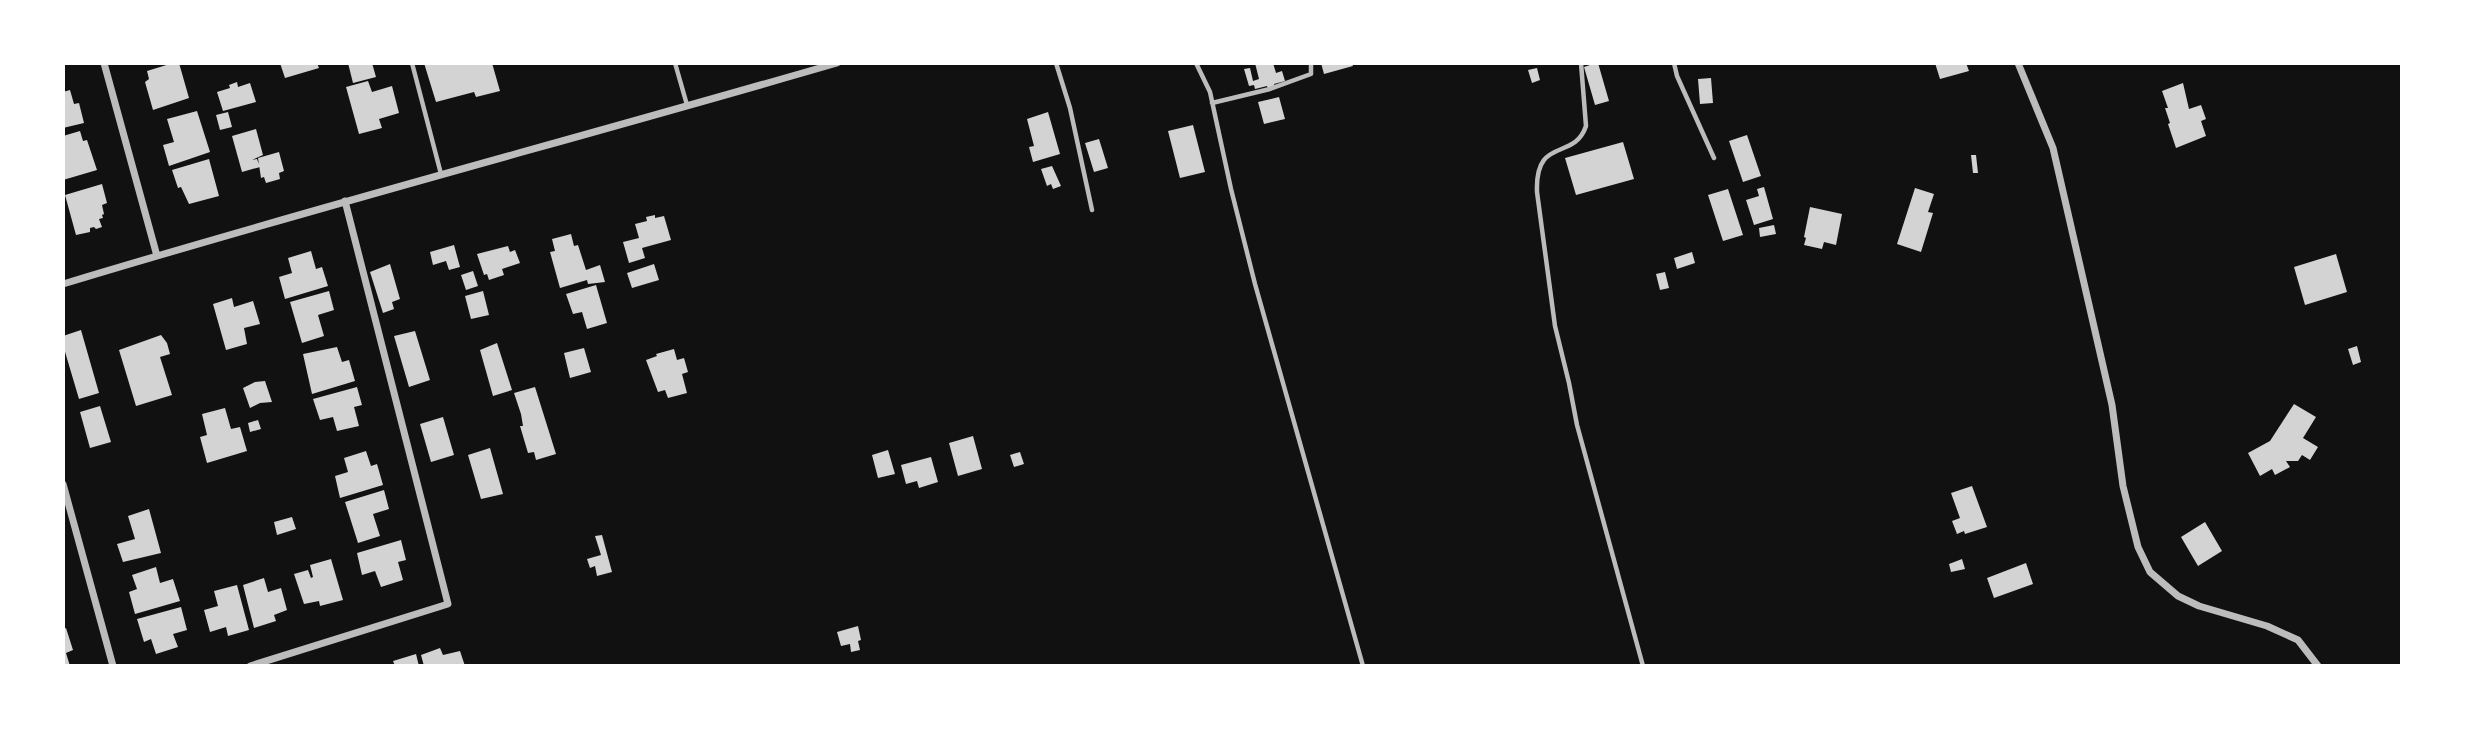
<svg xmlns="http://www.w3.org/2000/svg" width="2465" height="729" font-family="'Sofia Sans Condensed',sans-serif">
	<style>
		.building { fill: #d3d3d3 }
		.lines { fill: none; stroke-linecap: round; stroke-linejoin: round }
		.service { stroke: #bcbcbc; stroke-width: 4.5 }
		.minor { stroke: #bcbcbc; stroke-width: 7 }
	</style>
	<rect width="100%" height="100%" fill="#111"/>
	<path class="building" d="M173,63H179L189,98L153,110L145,82L149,79L147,71Z
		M280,63H317L319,68L285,78Z
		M348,63H372L376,77L353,83Z
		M424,63H492L500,91L476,97L474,92L436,102Z
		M1255,63H1273L1276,73L1282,71L1285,81L1274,84L1275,87L1268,89L1267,86L1255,89L1254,85L1249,86L1244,69L1250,68L1253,81L1259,79Z
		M1321,63H1352L1353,66L1324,74Z
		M1596,63H1598L1609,101L1595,105L1584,67Z
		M1935,63H1966L1969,71L1940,79Z
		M1537,68L1540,80L1532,83L1528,70Z
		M1711,78L1713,103L1700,104L1698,79Z
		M368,81L372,92L392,86L399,113L379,119L382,128L359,134L346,87Z
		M237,82L238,87L250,83L256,102L223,111L217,92L230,88L229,85Z
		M2183,83L2189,109L2201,105L2206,119L2201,121L2206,136L2176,148L2168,124L2170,123L2165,108H2168L2162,91Z
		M70,90L74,104L79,103L84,123L63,128V92Z
		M1279,97L1285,119L1264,124L1258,102Z
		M197,111L210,152L169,166L163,145L174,142L167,119Z
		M228,112L232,127L220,130L216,115Z
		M1048,112L1060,154L1033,162L1029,147L1034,146L1027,119Z
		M1193,125L1205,172L1180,178L1168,131Z
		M256,129L263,155L252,160L257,159L260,167L242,172L232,136Z
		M80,131L83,141L87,140L97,170L63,180V136Z
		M1747,135L1761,176L1743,182L1729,141Z
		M1099,139L1108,168L1094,172L1085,143Z
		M1623,142L1634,179L1576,195L1565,158Z
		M279,152L284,171L279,173L280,179L266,183L264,177L261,178L258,158Z
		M1971,155H1976L1978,173H1973Z
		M209,159L219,196L189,204L181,187L178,188L172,170Z
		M1052,166L1061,186L1053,189L1051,184L1047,186L1041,169Z
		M102,184L107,203L102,205L104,214L102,215L103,218L99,219L102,227L96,229L94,227L90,228V232L76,235L65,195Z
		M1764,187L1773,219L1754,225L1746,200L1759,196L1757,189Z
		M1915,188L1934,194L1928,212L1933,213L1921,252L1897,244Z
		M1728,189L1743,235L1723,241L1708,195Z
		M1810,207L1842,214L1836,245L1824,242L1822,249L1804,245L1806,238L1804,237Z
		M655,215V218L664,216L671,240L642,248L645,258L629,263L623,242L639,238L635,224L647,221L646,217Z
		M1774,225L1776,234L1760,237L1759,228Z
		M571,234L574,246L578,245L586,270L600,265L605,282L588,284L587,280L560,288L550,252L555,251L552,239Z
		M454,245L460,267L449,270L446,261L433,265L430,252Z
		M508,246L510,252L515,250L520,263L502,269L504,275L489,280L487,274L484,275L477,254Z
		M311,251L316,269L322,267L328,286L285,299L279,277L292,273L288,258Z
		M1692,252L1695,263L1677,269L1674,258Z
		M2336,254L2347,292L2305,305L2294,267Z
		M390,264L400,299L392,302L394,309L383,313L370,272Z
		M654,264L659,280L632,288L627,273Z
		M473,271L478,286L466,290L461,275Z
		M1665,272L1669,288L1660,290L1656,274Z
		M596,285L607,323L587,329L582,312L573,314L566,294Z
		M329,291L334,310L318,315L324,336L302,343L290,302Z
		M483,291L489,315L471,319L465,296Z
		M232,298L234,307L253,301L260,324L244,328L247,344L226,350L213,304Z
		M81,330L99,393L79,399L63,345V336Z
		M415,331L430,380L409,387L394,336Z
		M161,335L167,343L170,354L160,357L172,395L136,406L119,350Z
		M497,343L512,390L493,396L480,350Z
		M2357,346L2361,362L2353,365L2348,349Z
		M337,347L342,362L349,360L355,381L312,394L303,354Z
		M584,348L591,372L570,378L564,353Z
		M674,349L677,360L684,358L688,372L682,374L687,393L668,398L665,390L658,392L646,360L657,356L656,354Z
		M265,381L272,402L260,403L250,408L243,388L255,382Z
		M357,387L362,405L354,407L359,426L337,431L333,417L320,420L313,399Z
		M535,387L556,454L536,460L534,452L528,453L520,426H523L521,414L514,393Z
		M2294,404L2316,417L2303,438L2318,447L2310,460L2302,455L2298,461H2286L2290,467L2275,475L2272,469L2260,476L2248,453L2270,441Z
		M100,406L111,442L90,448L80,412Z
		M225,408L231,429L240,427L247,451L207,463L200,437L207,435L202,414Z
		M443,417L454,455L431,462L420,424Z
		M258,420L261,429L250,432L248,423Z
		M973,436L982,469L958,476L949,443Z
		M490,448L503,494L481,499L468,455Z
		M888,450L895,474L878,478L872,455Z
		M366,451L371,466L377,464L383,485L340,498L335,476L348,472L344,458Z
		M1020,452L1024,464L1014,467L1010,455Z
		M931,457L938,482L919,488L917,481L906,484L901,465Z
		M1972,486L1987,527L1965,534L1964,531L1957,534L1952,521L1960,518L1951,493Z
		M384,490L389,509L373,514L380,536L358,543L345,502Z
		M149,509L161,553L123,562L117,544L135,539L128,516Z
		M292,517L296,529L277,535L274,522Z
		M2205,522L2222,551L2198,566L2181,537Z
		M602,535L612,572L597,576L595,566L590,568L587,559L601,555L595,536Z
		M401,540L406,560L398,562L403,580L381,587L375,571L362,575L357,553Z
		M331,559L343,600L320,606L319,601L304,604L294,574L308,570L311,578L313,577L310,565Z
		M1962,559L1965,569L1951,572L1949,564Z
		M2026,563L2033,584L1994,598L1987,578Z
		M156,567L160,583L173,579L180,601L135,614L129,592L137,589L132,575Z
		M264,578L268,592L281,588L287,610L274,615L276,621L254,628L243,585Z
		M237,585L249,630L228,636L226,627L210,632L204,610L218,606L214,591Z
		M181,607L187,630L173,634L178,647L156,654L151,639L144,642L137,619Z
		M858,626L861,640L858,641L860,650L851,652L850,644L841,646L837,632Z
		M66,628L73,650L66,653L70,666H63V629Z
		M440,648L443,655L460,651L465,666H424L421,655Z
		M416,654L419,666H395L393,661Z"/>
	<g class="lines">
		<path class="service" d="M412,63L441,174
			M675,63L687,105
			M1056,63L1070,108L1092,210
			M1196,63L1210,92L1231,189L1255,284L1363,666
			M1581,63L1586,126C1574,162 1535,135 1537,192L1555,326L1569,383L1577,425L1643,666
			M1674,63L1677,76L1714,158
			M1212,103L1270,89L1311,74V63"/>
		<path class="minor" d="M104,63L157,256
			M2018,63L2053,148L2112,405L2123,486L2138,547L2150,572L2178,596L2199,606L2267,626L2298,640L2318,666
			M63,284C320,206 579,138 837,63
			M63,484L113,666
			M250,666L448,604L345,201"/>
	</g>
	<rect width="2465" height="729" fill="none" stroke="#ffffff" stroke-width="130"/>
</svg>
